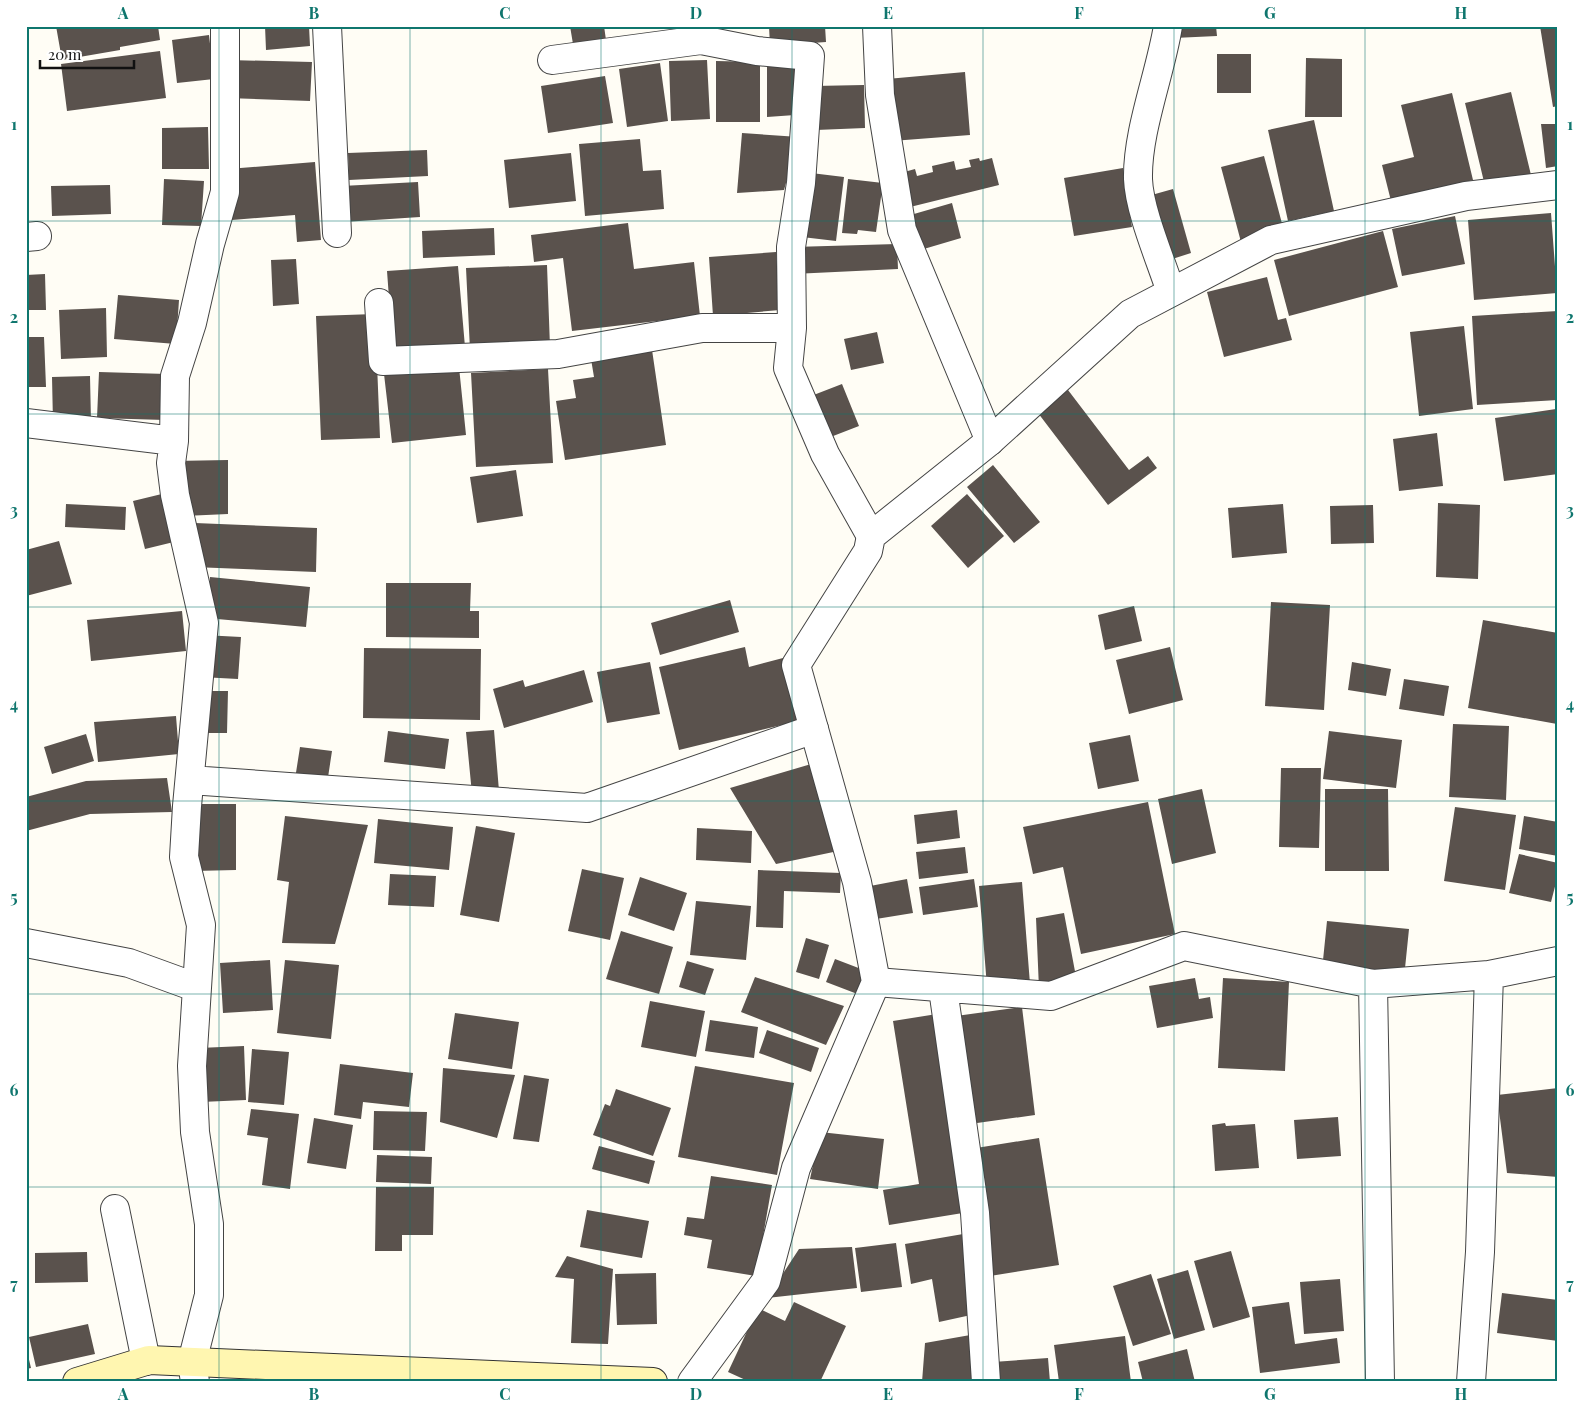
<svg xmlns="http://www.w3.org/2000/svg" width="1584" height="1408" font-family="'Playfair Display',serif">
	<style>
		.building { fill: #5a524d }
		.lines { fill: none; stroke-linecap: round; stroke-linejoin: round }
		.minor-casing { stroke: #444; stroke-width: 30 }
		.tertiary-casing { stroke: #444; stroke-width: 30 }
		.secondary-casing { stroke: #333; stroke-width: 30 }
		.minor { stroke: #fff; stroke-width: 28 }
		.tertiary { stroke: #fff; stroke-width: 28 }
		.secondary { stroke: #fff6b0; stroke-width: 28 }
		.grid { fill: none; stroke: #0f766e; stroke-width: 1; stroke-opacity: 0.55 }
		.neatline { fill: none; stroke: #0f766e; stroke-width: 2 }
		.grid-label { font-size: 16px; text-anchor: middle; font-weight: bold; fill: #0f766e }
	</style>
	<rect width="100%" height="100%" fill="#fffdf5"/>
	<path class="building" d="M56,26H158L160,40L120,47V50L62,60Z
		M265,26H309L310,46L266,50Z
		M570,26H604L606,40L573,44Z
		M769,26H825L826,42L770,46Z
		M1174,26H1216L1217,36L1174,38Z
		M1540,26H1558V106L1553,107Z
		M209,35L214,79L177,83L172,40Z
		M160,51L166,98L67,111L61,64Z
		M1217,54H1251V93H1217Z
		M1306,58L1342,59V117H1305Z
		M228,60L312,62L310,101L227,98Z
		M707,60L710,119L671,121L669,61Z
		M716,61L760,62V122H716Z
		M660,63L668,121L627,127L619,69Z
		M799,64L795,115L767,117V65Z
		M965,72L970,135L892,141L887,79Z
		M605,76L613,123L548,133L541,86Z
		M864,85L865,128L816,130L814,86Z
		M1511,92L1531,175L1485,186L1465,103Z
		M1452,93L1473,180L1391,201L1382,165L1414,157L1401,105Z
		M1314,120L1334,211L1288,221L1268,130Z
		M1541,124H1558V166L1546,168Z
		M208,127L209,169H162V128Z
		M742,133L799,137L784,190L737,193Z
		M640,139L643,171L661,170L664,209L585,216L579,144Z
		M427,150L428,176L349,180L348,153Z
		M571,153L576,201L509,208L504,160Z
		M1264,156L1284,231L1241,242L1221,167Z
		M979,158L980,161L992,158L999,185L906,208L897,174L915,169L917,176L933,172L932,166L954,161L956,170L971,167L969,160Z
		M315,162L321,240L297,242L295,215L232,220L228,169Z
		M1123,168L1132,227L1074,236L1064,178Z
		M811,173L844,177L836,241L802,237Z
		M164,179L204,181L201,226L162,225Z
		M848,179L883,183L876,232L858,230L857,234L842,233Z
		M418,182L420,217L344,222L342,186Z
		M110,185L111,214L52,216L51,186Z
		M1173,189L1191,253L1166,261L1148,196Z
		M952,203L961,238L917,251L907,216Z
		M1551,213L1557,293L1474,300L1468,220Z
		M1455,216L1465,264L1402,276L1392,229Z
		M628,223L634,269L694,262L700,316L572,331L563,258L534,262L531,235Z
		M494,228L495,255L423,258L422,231Z
		M1383,231L1398,287L1289,316L1274,260Z
		M897,244L898,269L793,274V247Z
		M776,252L780,310L713,316L709,257Z
		M296,259L299,304L273,306L271,260Z
		M547,265L550,347L470,350L466,268Z
		M458,266L465,347L393,352L387,271Z
		M45,274L46,310H26V275Z
		M1267,277L1278,320L1286,318L1292,340L1224,357L1207,292Z
		M118,295L179,300L176,344L114,339Z
		M106,308L107,357L61,359L59,310Z
		M1558,311V400L1477,405L1472,316Z
		M375,314L380,438L321,440L316,316Z
		M1464,326L1473,409L1419,416L1410,332Z
		M877,332L884,363L851,370L844,339Z
		M26,337H44L46,387H26Z
		M651,343L666,445L565,460L556,401L576,398L573,380L594,377L590,353Z
		M459,367L466,435L392,443L384,374Z
		M548,369L553,463L476,467L471,373Z
		M99,372L167,374L165,420L97,418Z
		M90,376L91,422L53,423L52,377Z
		M842,384L859,426L828,438L811,396Z
		M1068,390L1129,470L1148,456L1157,468L1108,505L1038,413Z
		M1556,409L1558,474L1504,481L1495,418Z
		M1437,433L1443,486L1399,491L1393,439Z
		M228,460V514L184,516L174,461Z
		M993,465L1040,522L1014,543L967,487Z
		M516,470L523,516L477,523L470,477Z
		M170,492L182,540L145,549L133,501Z
		M967,494L1004,536L968,568L931,526Z
		M1438,503L1480,505L1478,579L1436,577Z
		M66,504L126,507L125,530L65,527Z
		M1283,504L1287,553L1232,558L1228,508Z
		M1373,505L1374,543L1331,544L1330,506Z
		M195,523L317,528L316,572L193,567Z
		M59,541L72,584L26,596V550Z
		M210,577L310,587L306,627L206,618Z
		M386,583H471L470,611H479V638L386,637Z
		M730,600L739,632L660,655L651,623Z
		M1271,602L1330,605L1324,710L1265,706Z
		M1134,606L1142,641L1105,650L1098,615Z
		M182,611L186,651L91,661L87,620Z
		M1483,620L1558,633L1557,724L1468,708Z
		M203,635L241,637L238,679L201,677Z
		M745,647L749,667L783,658L798,721L679,750L659,667Z
		M1170,647L1183,700L1129,714L1116,660Z
		M364,648L481,649L480,720L363,718Z
		M650,662L660,714L607,723L597,672Z
		M1352,662L1391,669L1386,696L1348,690Z
		M584,670L593,702L504,728L493,689L523,680L525,687Z
		M1404,679L1449,686L1444,716L1399,709Z
		M200,691H228L227,733H199Z
		M176,716L179,754L98,762L94,722Z
		M1453,724L1509,726L1506,800L1449,797Z
		M494,730L499,791L472,794L466,732Z
		M388,731L449,739L445,769L384,762Z
		M1329,731L1402,740L1396,788L1323,779Z
		M86,734L94,761L52,774L44,747Z
		M1130,735L1139,781L1098,789L1089,743Z
		M300,747L332,751L327,784L295,779Z
		M818,762L843,850L776,864L730,788Z
		M1281,768H1321L1319,848L1279,847Z
		M167,778L172,812L90,814L26,831V797L86,781Z
		M1202,789L1216,853L1172,864L1158,799Z
		M1325,789H1388L1389,871H1325Z
		M1148,802L1175,934L1081,954L1063,867L1033,874L1023,827Z
		M193,804H236V870L194,871Z
		M1455,807L1516,815L1505,890L1444,881Z
		M957,810L960,838L917,844L914,815Z
		M285,816L368,825L335,944L282,943L289,882L277,880Z
		M1524,816L1558,822V856L1519,849Z
		M378,819L453,827L449,870L374,863Z
		M476,826L515,833L499,922L460,915Z
		M697,828L752,831L751,863L696,860Z
		M965,847L968,873L919,879L916,852Z
		M1519,854L1558,863V875L1551,902L1509,893Z
		M582,869L624,878L610,940L568,931Z
		M758,870L841,873L840,893L784,891L783,928L756,927Z
		M390,874L436,876L434,907L388,905Z
		M640,877L687,893L674,931L628,915Z
		M907,879L913,913L876,919L870,886Z
		M974,879L978,907L923,915L919,887Z
		M1022,882L1030,984L987,987L979,886Z
		M696,901L751,906L746,960L690,955Z
		M1064,913L1077,982L1039,989L1036,918Z
		M1327,921L1409,929L1404,978L1322,970Z
		M621,931L673,947L659,994L606,979Z
		M806,938L829,945L819,979L796,972Z
		M835,959L869,972L860,995L826,982Z
		M270,960L273,1010L223,1013L220,963Z
		M285,960L339,965L331,1039L277,1033Z
		M687,961L714,969L705,995L679,987Z
		M755,977L844,1006L826,1045L741,1012Z
		M1195,978L1199,999L1210,997L1213,1018L1157,1028L1149,986Z
		M1223,978L1289,982L1285,1071L1218,1068Z
		M650,1001L705,1011L696,1057L641,1047Z
		M1022,1007L1035,1115L970,1124L956,1016Z
		M455,1013L519,1022L512,1069L448,1059Z
		M937,1014L969,1212L889,1225L883,1190L919,1184L893,1021Z
		M710,1020L758,1027L754,1058L705,1051Z
		M767,1030L819,1048L811,1072L759,1053Z
		M244,1046L246,1100L201,1102L199,1048Z
		M252,1049L289,1052L284,1105L248,1102Z
		M340,1064L413,1073L409,1107L363,1102L361,1119L334,1115Z
		M695,1066L794,1083L777,1175L678,1157Z
		M443,1068L515,1075L497,1138L440,1122Z
		M524,1075L549,1079L539,1142L513,1139Z
		M1558,1088V1177L1507,1173L1497,1095Z
		M616,1089L671,1108L653,1156L593,1135L605,1104L610,1106Z
		M251,1109L299,1114L290,1189L262,1185L268,1138L247,1135Z
		M374,1111L427,1112L425,1151L373,1150Z
		M1338,1117L1341,1156L1297,1159L1294,1120Z
		M314,1118L353,1125L346,1169L307,1163Z
		M1225,1123L1226,1126L1255,1124L1259,1168L1215,1171L1212,1125Z
		M820,1132L884,1139L878,1189L810,1179Z
		M1039,1138L1059,1265L990,1276L970,1149Z
		M599,1146L655,1161L649,1184L592,1169Z
		M377,1155L432,1157L431,1184L376,1182Z
		M711,1176L772,1185L756,1276L707,1268L712,1240L684,1235L687,1217L704,1219Z
		M376,1187H434L433,1235H402V1251H375Z
		M587,1210L649,1221L642,1258L580,1247Z
		M969,1233L971,1315L939,1322L932,1279L911,1284L905,1244Z
		M896,1243L902,1287L861,1292L855,1248Z
		M852,1247L857,1288L767,1298L799,1249Z
		M1231,1251L1250,1317L1213,1328L1194,1261Z
		M87,1252L88,1282L35,1283V1253Z
		M567,1256L613,1269L608,1344L571,1343L574,1279L555,1277Z
		M1188,1270L1205,1330L1174,1339L1157,1279Z
		M656,1273L657,1324L617,1325L615,1274Z
		M1151,1274L1171,1334L1133,1346L1113,1286Z
		M1340,1279L1344,1331L1304,1334L1300,1282Z
		M1502,1293L1558,1300V1341L1497,1333Z
		M794,1302L846,1326L820,1382H750L728,1372L758,1308L785,1321Z
		M1289,1302L1295,1344L1337,1338L1340,1363L1260,1373L1252,1307Z
		M88,1324L95,1354L36,1367L29,1337Z
		M976,1334L977,1382H922L925,1343Z
		M1125,1336L1131,1382H1059L1054,1345Z
		M26,1347L31,1368L26,1369Z
		M1187,1349L1195,1382H1143L1138,1362Z
		M1048,1358L1050,1382H994L993,1362Z"/>
	<g class="lines">
		<g class="minor-casing">
			<path id="minor" d="M327,26L337,233
				M877,26L880,95L902,230L990,441
				M1168,26C1160,75 1137,131 1138,179C1139,210 1161,261 1171,292
				M552,60L701,40L757,51L810,56L801,183L791,247L792,328L788,368L825,454L871,536
				M26,237L37,236
				M379,303L383,361L558,354L702,328H792
				M26,423L174,441
				M190,780L587,808L814,729
				M26,943L129,963L195,987
				M876,982L1051,996L1184,946L1373,984L1489,975L1558,961
				M1373,984L1380,1382
				M943,989L975,1213L986,1382
				M115,1209L146,1361
				M195,1382L192,1362L209,1295V1224L195,1132L192,1066L201,925L184,857L187,806L204,623L175,495L171,463L174,441L175,376L192,323L210,244L225,192V26
				M1471,1382L1480,1252L1489,975"/>
		</g>
		<g class="tertiary-casing">
			<path id="tertiary" d="M692,1382L766,1281L796,1168L876,982L857,882L796,665L868,551L871,536L990,441L1130,314L1271,240L1466,196L1558,185"/>
		</g>
		<g class="secondary-casing">
			<path id="secondary" d="M77,1382L149,1360L653,1382"/>
		</g>
		<use href="#minor" class="minor"/>
		<use href="#tertiary" class="tertiary"/>
		<use href="#secondary" class="secondary"/>
	</g>
	<path class="grid" d="M219,26V1382M410,26V1382M601,26V1382M792,26V1382M983,26V1382M1174,26V1382M1365,26V1382M26,221H1558M26,414H1558M26,607H1558M26,801H1558M26,994H1558M26,1187H1558"/>
	<rect width="1584" height="1408" fill="none" stroke="#ffffff" stroke-width="55"/>
	<path d="M40 60v8h94v-8" fill="none" stroke="#111111" stroke-width="2.5"/>
	<text x="48" y="60" font-size="15" fill="#111111" stroke="#ffffff" stroke-width="4" paint-order="stroke">20 m</text>
	<rect x="28" y="28" width="1528" height="1352" class="neatline"/>
	<g class="grid-label">
		<text x="123" y="19">A</text>
		<text x="314" y="19">B</text>
		<text x="505" y="19">C</text>
		<text x="696" y="19">D</text>
		<text x="888" y="19">E</text>
		<text x="1079" y="19">F</text>
		<text x="1270" y="19">G</text>
		<text x="1461" y="19">H</text>
		<text x="14" y="130">1</text>
		<text x="1570" y="130">1</text>
		<text x="14" y="323">2</text>
		<text x="1570" y="323">2</text>
		<text x="14" y="516">3</text>
		<text x="1570" y="516">3</text>
		<text x="14" y="710">4</text>
		<text x="1570" y="710">4</text>
		<text x="14" y="903">5</text>
		<text x="1570" y="903">5</text>
		<text x="14" y="1096">6</text>
		<text x="1570" y="1096">6</text>
		<text x="14" y="1290">7</text>
		<text x="1570" y="1290">7</text>
		<text x="123" y="1400">A</text>
		<text x="314" y="1400">B</text>
		<text x="505" y="1400">C</text>
		<text x="696" y="1400">D</text>
		<text x="888" y="1400">E</text>
		<text x="1079" y="1400">F</text>
		<text x="1270" y="1400">G</text>
		<text x="1461" y="1400">H</text>
	</g>
</svg>
